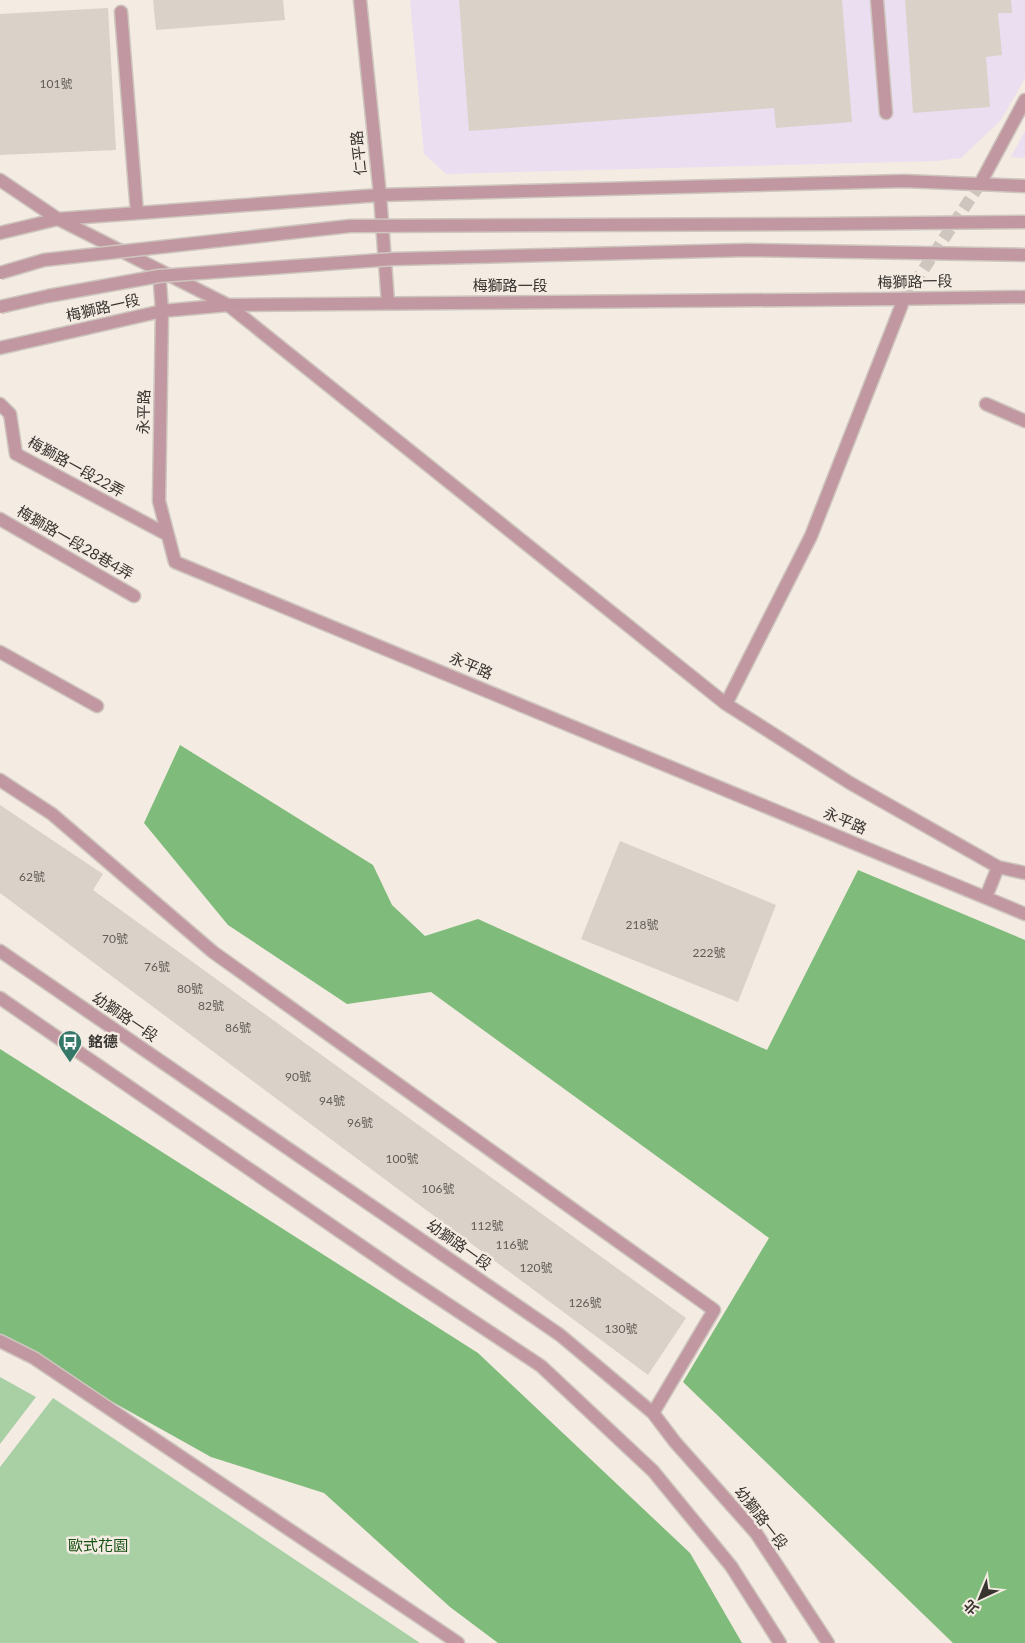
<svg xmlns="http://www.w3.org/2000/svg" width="1025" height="1643" font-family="Lato,'Noto Sans TC',sans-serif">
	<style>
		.industrial { fill: #ebdef1 }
		.green { fill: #a9d0a5 }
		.forest { fill: #7fbb7a }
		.building { fill: #dad1c8 }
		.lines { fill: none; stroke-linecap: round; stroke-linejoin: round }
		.minor-tunnel { stroke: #cec6be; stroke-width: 12; stroke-dasharray: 12 6; stroke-linecap: butt }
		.minor-casing { stroke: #cec6be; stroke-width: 15 }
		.minor { stroke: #c198a1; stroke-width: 12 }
		.minor-bridge-casing { stroke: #cec6be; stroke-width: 15; stroke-linecap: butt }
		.minor-bridge { stroke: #c198a1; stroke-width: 12 }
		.labels { text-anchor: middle; stroke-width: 5; stroke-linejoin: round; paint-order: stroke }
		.number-label { font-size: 12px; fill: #605b56 }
		.street-label { font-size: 15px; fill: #383430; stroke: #f4ebe2 }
		.poi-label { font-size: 15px; font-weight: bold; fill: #383430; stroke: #f4ebe2; text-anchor: start }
		.park-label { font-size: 15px; fill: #135011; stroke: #f4ebe2 }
	</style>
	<rect width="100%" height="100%" fill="#f4ebe2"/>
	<path class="industrial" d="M410,0H1025V78L1001,120L961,158L936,161L446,174L424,154Z
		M1025,131V158L1011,157Z"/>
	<path class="green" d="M0,1377L36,1397L0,1444Z
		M53,1398L420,1643H0V1467Z"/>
	<path class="forest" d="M180,745L373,865L392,905L425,936L478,919L767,1050L858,870L1025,940V1643H953L683,1382L769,1238L431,992L347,1004L228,925L144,823Z
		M0,1049L478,1353L690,1553L742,1643H498L450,1607L324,1493L211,1457L0,1339Z"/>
	<path class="building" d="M153,0H283L285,20L156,30Z
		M459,0H842L852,122L776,128L774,108L469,131Z
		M905,0H1011L1012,13H998L1002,55L986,57L990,107L913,113Z
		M108,8L116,150L0,155V14Z
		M0,805L103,874L93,890L686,1318L648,1375L0,893Z
		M620,841L776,905L738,1002L581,939Z"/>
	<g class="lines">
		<path class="minor-tunnel" d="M904,299L980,184"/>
		<g class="minor-casing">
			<path id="minor" d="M360,0L380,195L388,303
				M877,0L886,113
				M121,12L137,213
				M0,180L58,219L228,305L726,704L850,783L998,867L1025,873
				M980,184L1025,100
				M0,233L58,219L380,195L904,181L1025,186
				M159,270L162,311L159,501L175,562L1025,914
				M0,348L162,311L228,305L887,299L1025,297
				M0,404L10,414L16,454L168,535
				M986,404L1025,421
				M0,519L134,596
				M0,652L97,706
				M726,704L811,536L904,299
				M0,780L52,814L213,952L714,1310L653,1413
				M986,897L998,867
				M0,951L560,1335L653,1413L675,1442L756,1533L828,1643
				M0,998L402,1274L541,1366L653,1471L731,1566L780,1643
				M0,1341L34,1358L458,1643"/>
		</g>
		<use href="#minor" class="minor"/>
		<g class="minor-bridge-casing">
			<path id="minor-bridge" d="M0,273L44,260L350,226L821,224L1025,222
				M0,307L48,296L159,276L394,259L748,250L1025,255"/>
		</g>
		<use href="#minor-bridge" class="minor-bridge"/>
	</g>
	<defs>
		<g id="bus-pin" transform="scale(1.25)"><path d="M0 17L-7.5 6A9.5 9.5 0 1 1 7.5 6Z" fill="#35786a" stroke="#f4ebe2"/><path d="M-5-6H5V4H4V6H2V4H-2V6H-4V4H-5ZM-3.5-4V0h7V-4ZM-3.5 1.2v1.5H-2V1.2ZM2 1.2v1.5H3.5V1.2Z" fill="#fff"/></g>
	</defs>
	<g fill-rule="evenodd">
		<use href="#bus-pin" x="70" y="1042"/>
	</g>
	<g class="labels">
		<g class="number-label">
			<text x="56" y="88">101號</text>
			<text x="32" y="881">62號</text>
			<text x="642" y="929">218號</text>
			<text x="115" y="943">70號</text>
			<text x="709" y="957">222號</text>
			<text x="157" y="971">76號</text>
			<text x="190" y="993">80號</text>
			<text x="211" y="1010">82號</text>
			<text x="238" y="1032">86號</text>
			<text x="298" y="1081">90號</text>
			<text x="332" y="1105">94號</text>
			<text x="360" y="1127">96號</text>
			<text x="402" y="1163">100號</text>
			<text x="438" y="1193">106號</text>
			<text x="487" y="1230">112號</text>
			<text x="512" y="1249">116號</text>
			<text x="536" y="1272">120號</text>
			<text x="585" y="1307">126號</text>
			<text x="621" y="1333">130號</text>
		</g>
		<g class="street-label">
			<text transform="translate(359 153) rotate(-96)" y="5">仁平路</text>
			<text transform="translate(915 282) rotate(-1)" y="5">梅獅路一段</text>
			<text x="510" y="291">梅獅路一段</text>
			<text transform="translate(103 308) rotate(-13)" y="5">梅獅路一段</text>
			<text transform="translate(144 412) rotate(-89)" y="5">永平路</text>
			<text transform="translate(76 467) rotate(29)" y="5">梅獅路一段22弄</text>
			<text transform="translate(75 543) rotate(30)" y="5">梅獅路一段28巷4弄</text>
			<text transform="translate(471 666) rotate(23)" y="5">永平路</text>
			<text transform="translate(845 821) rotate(23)" y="5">永平路</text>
			<text transform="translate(125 1017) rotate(34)" y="5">幼獅路一段</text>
			<text transform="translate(459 1245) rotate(35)" y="5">幼獅路一段</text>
			<text transform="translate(761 1518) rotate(52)" y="5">幼獅路一段</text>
		</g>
		<g class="poi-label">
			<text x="88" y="1047">銘德</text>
		</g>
		<g class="park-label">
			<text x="98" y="1551">歐式花園</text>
		</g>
	</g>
	<g transform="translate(980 1598) rotate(224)" stroke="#f4ebe2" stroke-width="4" paint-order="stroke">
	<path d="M0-4L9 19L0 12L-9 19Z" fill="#383430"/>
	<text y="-8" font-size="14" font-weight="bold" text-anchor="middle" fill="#383430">北</text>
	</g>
</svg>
